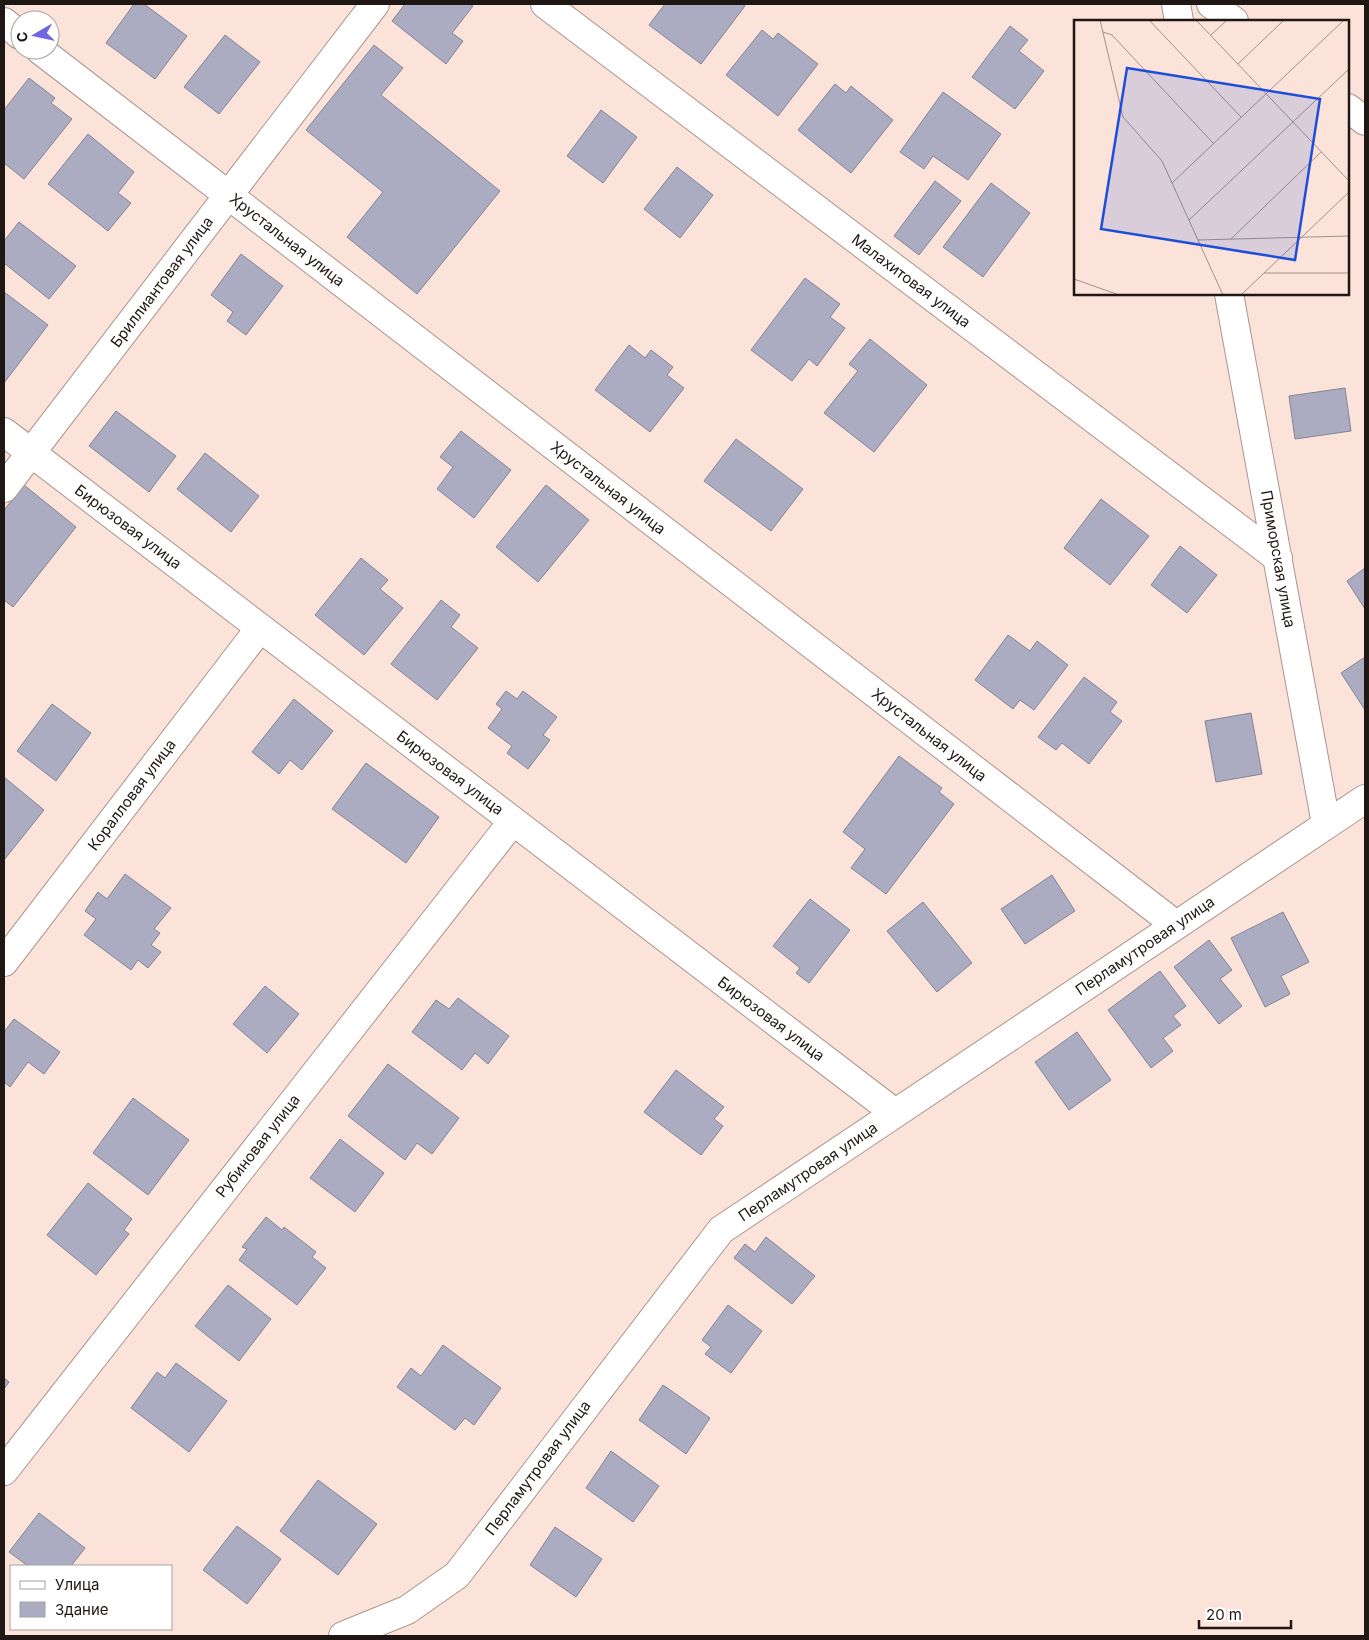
<svg xmlns="http://www.w3.org/2000/svg" width="1369" height="1640" font-family="Inter,sans-serif">
	<style>
		.building { fill: #abacc1; stroke: #828497 }
		.lines { fill: none; stroke-linecap: round; stroke-linejoin: round }
		.minor-casing { stroke: #ab958d; stroke-width: 30 }
		.minor { stroke: #fff; stroke-width: 28 }
		.labels { text-anchor: middle; stroke-width: 4.5; stroke-linejoin: round; paint-order: stroke }
		.street-label { font-size: 15px; fill: #1f1713; stroke: #fff }
		.inset-road { fill: none; stroke: #a3918a; stroke-width: 1 }
		.view { fill: #1d4ed8; fill-opacity: 0.15; stroke: #1d4ed8; stroke-width: 2.5 }
		.inset-edge { fill: none; stroke: #1f1713; stroke-width: 2.5 }
	</style>
	<rect width="100%" height="100%" fill="#fbe3da"/>
	<path class="building" d="M134,4H144L187,36L155,79L106,43Z
		M405,4H469L473,6L452,33L463,41L446,64L392,21Z
		M665,4H742L745,6L701,64L649,25Z
		M1010,26L1028,40L1019,51L1044,71L1015,109L972,77Z
		M762,30L773,39L778,33L818,64L778,116L726,75Z
		M225,35L260,62L219,114L184,87Z
		M374,45L403,68L381,95L500,191L417,294L347,237L383,192L306,130Z
		M29,78L55,98L51,103L72,119L24,179L4,163V110Z
		M835,84L846,93L851,86L893,120L851,173L798,130Z
		M943,92L1001,134L968,180L933,156L924,169L900,152Z
		M601,110L637,137L603,183L567,156Z
		M88,134L134,172L118,193L131,203L108,231L48,184Z
		M677,167L713,195L680,238L644,209Z
		M935,181L961,201L919,255L894,236Z
		M991,183L1030,213L983,277L943,247Z
		M19,222L76,266L49,299L4,263V241Z
		M241,254L283,286L246,335L227,321L233,312L211,295Z
		M805,278L840,304L830,317L845,328L817,366L809,359L792,381L751,350Z
		M4,292L48,325L4,383Z
		M870,339L927,385L874,452L824,413L858,371L849,364Z
		M629,345L645,358L651,350L673,367L667,375L684,388L650,432L595,390Z
		M1345,388L1351,431L1295,439L1289,396Z
		M116,411L176,456L149,492L89,446Z
		M461,431L511,470L474,518L437,489L453,467L440,457Z
		M736,439L803,489L771,531L704,481Z
		M205,453L259,496L231,532L177,489Z
		M24,485L76,527L13,607L4,600V510Z
		M546,485L589,520L538,582L496,547Z
		M1101,499L1149,536L1110,585L1064,548Z
		M1180,546L1217,575L1187,613L1151,585Z
		M361,558L388,580L380,589L403,608L364,655L315,615Z
		M1365,568V609L1347,581Z
		M441,600L460,615L451,627L478,648L437,700L391,664Z
		M1008,635L1030,651L1037,641L1068,665L1034,710L1020,700L1013,709L975,680Z
		M1365,657V710L1341,673Z
		M1084,677L1117,702L1110,712L1122,721L1089,764L1062,743L1056,750L1038,737Z
		M506,691L517,699L523,691L557,717L543,735L550,740L528,769L507,753L512,746L488,728L502,709L496,704Z
		M294,699L333,731L302,770L290,760L279,774L252,752Z
		M52,704L91,733L56,781L17,751Z
		M1251,713L1262,774L1216,782L1205,721Z
		M899,756L942,788L939,792L954,804L886,894L851,868L865,849L843,832Z
		M366,763L439,817L406,863L332,809Z
		M4,777L44,810L4,860Z
		M125,874L171,908L154,929L160,933L151,945L161,952L148,968L138,960L131,970L84,935L96,919L85,911L98,892L107,899Z
		M1052,875L1075,911L1025,944L1001,909Z
		M810,899L850,930L809,983L796,973L800,968L773,946Z
		M923,902L972,963L937,992L887,931Z
		M1283,912L1309,962L1281,976L1290,994L1265,1007L1231,938Z
		M1209,940L1232,970L1220,979L1242,1006L1219,1024L1174,967Z
		M1160,971L1186,1006L1173,1016L1181,1025L1163,1038L1173,1051L1151,1068L1108,1010Z
		M265,986L299,1014L267,1053L233,1024Z
		M458,998L509,1036L488,1064L475,1053L462,1070L412,1032L436,1000L449,1009Z
		M14,1019L60,1052L44,1074L28,1062L10,1087L4,1082V1032Z
		M1077,1032L1111,1080L1069,1110L1035,1062Z
		M388,1064L459,1118L432,1154L417,1143L405,1160L348,1116Z
		M676,1070L724,1107L714,1119L723,1126L701,1155L644,1112Z
		M133,1098L189,1140L148,1195L93,1153Z
		M340,1139L384,1173L355,1212L310,1178Z
		M88,1183L132,1219L124,1230L129,1234L96,1275L47,1235Z
		M266,1217L282,1230L284,1227L316,1252L312,1257L326,1268L297,1305L239,1260L247,1249L242,1247Z
		M766,1237L815,1276L792,1304L734,1258L745,1244L755,1252Z
		M228,1285L271,1319L239,1361L195,1326Z
		M728,1305L762,1331L731,1373L705,1354L711,1347L702,1340Z
		M443,1345L501,1388L474,1425L465,1418L455,1430L397,1387L411,1368L421,1376Z
		M176,1363L227,1401L189,1452L131,1408L157,1372L165,1378Z
		M4,1378L9,1382L4,1389Z
		M663,1385L710,1418L686,1454L639,1420Z
		M611,1451L659,1486L633,1522L586,1488Z
		M318,1480L377,1524L338,1575L280,1531Z
		M39,1513L85,1548L71,1566H28L9,1552Z
		M237,1526L281,1559L247,1604L203,1570Z
		M555,1527L602,1559L576,1597L530,1565Z"/>
	<g class="lines">
		<g class="minor-casing">
			<path id="minor" d="M545,4L1278,558
				M1176,4L1179,21
				M1211,4L1234,21
				M4,22L20,35
				M40,50L1176,925
				M1348,108L1365,121
				M1229,294L1326,824
				M4,432L895,1113
				M4,488L375,4
				M4,962L260,628
				M4,1471L513,821
				M343,1636L407,1610L457,1575L721,1230L1365,799"/>
		</g>
		<use href="#minor" class="minor"/>
	</g>
	<g class="labels">
		<g class="street-label">
			<text transform="translate(287 240) rotate(38)" y="5">Хрустальная улица</text>
			<text transform="translate(911 281) rotate(37)" y="5">Малахитовая улица</text>
			<text transform="translate(162 282) rotate(-53)" y="5">Бриллиантовая улица</text>
			<text transform="translate(608 488) rotate(38)" y="5">Хрустальная улица</text>
			<text transform="translate(128 527) rotate(37)" y="5">Бирюзовая улица</text>
			<text transform="translate(1278 559) rotate(80)" y="5">Приморская улица</text>
			<text transform="translate(929 735) rotate(38)" y="5">Хрустальная улица</text>
			<text transform="translate(450 773) rotate(37)" y="5">Бирюзовая улица</text>
			<text transform="translate(132 795) rotate(-53)" y="5">Коралловая улица</text>
			<text transform="translate(1145 946) rotate(-34)" y="5">Перламутровая улица</text>
			<text transform="translate(771 1019) rotate(37)" y="5">Бирюзовая улица</text>
			<text transform="translate(258 1146) rotate(-52)" y="5">Рубиновая улица</text>
			<text transform="translate(808 1172) rotate(-34)" y="5">Перламутровая улица</text>
			<text transform="translate(538 1468) rotate(-53)" y="5">Перламутровая улица</text>
		</g>
	</g>
	<g transform="translate(1074 20)">
		<rect width="275" height="275" fill="#fbe3da"/>
		<path class="inset-road" d="M26,0L49,97L88,141L149,275M75,0L167,97M122,0L275,161M29,12L38,15L140,124M137,15L153,0M164,44L210,0M98,163L270,0M115,200L275,49M157,219L247,132M124,220L275,216M190,253H275M0,259L45,275M167,275L275,172"/>
		<path class="view" d="M53,48L246,79L221,240L27,209Z"/>
		<rect width="275" height="275" class="inset-edge"/>
	</g>
	<rect width="1369" height="1640" fill="none" stroke="#1f1713" stroke-width="10"/>
	<rect x="10" y="1565" width="162" height="65" fill="#ffffff" stroke="#a5a2a1"/>
	<rect x="20" y="1581" width="25" height="8" fill="#ffffff" stroke="#a5a2a1"/>
	<text x="55" y="1590" font-size="15" fill="#1f1713">Улица</text>
	<rect x="20" y="1602" width="25" height="15" fill="#abacc1" stroke="#a5a2a1"/>
	<text x="55" y="1615" font-size="15" fill="#1f1713">Здание</text>
	<g transform="translate(35 35) rotate(261)"><circle r="24" fill="#ffffff" stroke="#a5a2a1"/>
	<path d="M0-4L9 19L0 12L-9 19Z" fill="#6e67e1"/>
	<text y="-8" font-size="14" font-weight="bold" text-anchor="middle" fill="#1f1713">С</text>
	</g>
	<path d="M1199 1620v8h92v-8" fill="none" stroke="#1f1713" stroke-width="2.5"/>
	<text x="1206" y="1620" font-size="15" fill="#1f1713" stroke="#ffffff" stroke-width="4" paint-order="stroke">20 m</text>
</svg>
